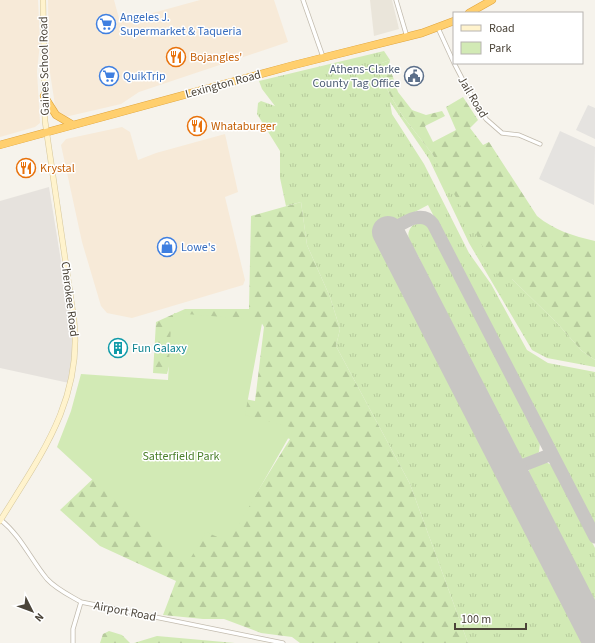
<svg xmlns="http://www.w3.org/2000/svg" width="595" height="643" font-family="'Source Sans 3',sans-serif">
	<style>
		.residential { fill: #eae5da }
		.commercial { fill: #f7ead8 }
		.industrial { fill: #e6e2dd }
		.grass { fill: url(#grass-tufts) }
		.forest { fill: url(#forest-firs) }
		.green { fill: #d2eab5 }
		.parking { fill: #e5e3e0 }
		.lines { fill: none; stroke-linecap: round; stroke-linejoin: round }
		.taxiway { stroke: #c8c6c3; stroke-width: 13 }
		.runway { stroke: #c8c6c3; stroke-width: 32 }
		.street-casing { stroke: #c2bbae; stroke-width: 5 }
		.secondary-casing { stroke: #d6c79b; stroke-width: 6 }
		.highway-casing { stroke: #e0a43c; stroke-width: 8 }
		.street { stroke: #fff; stroke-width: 3.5 }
		.secondary { stroke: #fff3cd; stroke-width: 5 }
		.highway { stroke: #ffcf6e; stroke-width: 7 }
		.labels { text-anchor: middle; stroke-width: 3; stroke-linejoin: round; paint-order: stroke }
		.shop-label { font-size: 12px; fill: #366cbe; stroke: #fff; text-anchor: start }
		.food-label { font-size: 12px; fill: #c56008; stroke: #fff; text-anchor: start }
		.street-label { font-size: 12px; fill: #4b4439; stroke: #fff }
		.service-label { font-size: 12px; fill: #4e5e75; stroke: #fff; text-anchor: end }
		.culture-label { font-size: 12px; fill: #0d838f; stroke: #fff; text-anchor: start }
		.park-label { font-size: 12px; fill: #4a7f2a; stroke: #fff }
	</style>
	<defs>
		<pattern id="grass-tufts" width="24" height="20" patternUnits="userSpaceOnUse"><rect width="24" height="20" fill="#d2eab5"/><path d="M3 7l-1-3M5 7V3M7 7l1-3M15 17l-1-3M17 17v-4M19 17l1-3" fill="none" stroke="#b6ca9c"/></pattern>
		<pattern id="forest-firs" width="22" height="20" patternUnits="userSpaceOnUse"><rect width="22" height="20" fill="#d2eab5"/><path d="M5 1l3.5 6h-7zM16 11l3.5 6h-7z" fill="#b6ca9c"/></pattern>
	</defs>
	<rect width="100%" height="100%" fill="#f6f3ec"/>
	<path class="residential" d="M370,0H392L399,29L374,36Z"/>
	<path class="commercial" d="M0,0H38L40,43L37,71L40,123L35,127L0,137Z
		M48,0H114L120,22L200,0H274L288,42L139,92L121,104L65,117L56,112L49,66Z
		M122,127L130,132L138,160L156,153L225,134L238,192L225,197L245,280L243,285L132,318L107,313L101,306L82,242L61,145L66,139Z"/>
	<path class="industrial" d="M49,187L72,329L73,346L69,383L0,368V201Z"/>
	<path class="grass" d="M384,51L390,60L376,65L390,95L402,115L433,155L512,279L557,323L582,351L595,360V367L547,358L532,350L469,243L429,159L390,102L392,114L424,164L469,253L491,284L527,350L548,363L595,372V529L428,205L373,234L392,272L400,279L588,643H468L410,484L336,346L340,329L330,297L307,245L301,202L286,206L280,178V151L257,114L258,103L261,101L275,106L262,89L259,81Z
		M423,222L431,228L540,442L539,452L529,459L523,460L515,456L421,273C421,270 421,266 421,263C418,250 400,238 413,225Z
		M546,462L553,466L595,548V609L528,480L527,474C530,466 538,462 546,462Z"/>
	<path class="forest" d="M390,60L389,65L398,92L412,110L426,115L442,111L445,116L425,126L433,142L456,130L446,107L463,97L478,120L470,128L483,145L489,142L537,216C554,230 573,236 595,241V360L582,351L557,323L512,279L502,282L433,155L402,115L390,95L376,65Z
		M301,202L307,245L330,297L340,329L336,346L410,484L468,643H300L292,637L261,633L224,619H203L163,615L176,581L100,546L60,510L97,475L204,530L228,539L290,439L243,423L245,399L255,401L264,327L261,322L173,351L167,374L153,373L156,322L185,309H249L251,216Z
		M109,631L122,635L130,643H100L103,634Z
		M157,636L235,643H134Z"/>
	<path class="green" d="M174,313L248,319L263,318L245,415L294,428L229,542L206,532L186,566L57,447L71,411L81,374L168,380L171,326Z"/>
	<path class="parking" d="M588,105L595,108V139L576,130Z
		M560,131L595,147L594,205L539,179Z"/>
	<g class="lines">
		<path class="taxiway" d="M388,232C401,225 421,208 433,224L595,537
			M511,470L552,454"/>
		<path class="runway" d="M388,232L595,635"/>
		<g class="street-casing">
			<path id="street" d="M303,0L323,57
				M396,0L407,37
				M438,28L454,63
				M454,63L467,88L486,119L502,133L519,135L540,144
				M1,520C21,536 31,560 47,579C56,589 69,595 81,602L283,643
				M73,643V629L81,602"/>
		</g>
		<g class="secondary-casing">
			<path id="secondary" d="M0,521C40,456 83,400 74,320L45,121L43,0"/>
		</g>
		<g class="highway-casing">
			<path id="highway" d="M469,13L492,0
				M44,96L56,115L73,125
				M0,145L294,65L422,33L454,21"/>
		</g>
		<use href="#street" class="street"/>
		<use href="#secondary" class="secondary"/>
		<use href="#highway" class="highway"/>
	</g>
	<defs>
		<g id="supermarket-ring" transform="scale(1)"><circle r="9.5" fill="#fff" stroke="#3f7fe0" stroke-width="1.5"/><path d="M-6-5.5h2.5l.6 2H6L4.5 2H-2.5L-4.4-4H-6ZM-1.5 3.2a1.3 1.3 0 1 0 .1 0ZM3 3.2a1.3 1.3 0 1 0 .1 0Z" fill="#3f7fe0"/></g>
		<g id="restaurant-ring" transform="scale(1)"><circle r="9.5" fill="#fff" stroke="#e8710a" stroke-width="1.5"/><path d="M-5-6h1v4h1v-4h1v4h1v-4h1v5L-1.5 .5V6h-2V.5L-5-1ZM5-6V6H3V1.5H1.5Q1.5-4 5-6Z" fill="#e8710a"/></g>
		<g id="civic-ring" transform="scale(1)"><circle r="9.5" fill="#fff" stroke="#5c6f8a" stroke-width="1.5"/><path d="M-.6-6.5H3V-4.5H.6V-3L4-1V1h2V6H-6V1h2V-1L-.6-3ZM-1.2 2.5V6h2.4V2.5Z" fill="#5c6f8a"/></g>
		<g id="shop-ring" transform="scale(1)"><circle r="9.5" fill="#fff" stroke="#3f7fe0" stroke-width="1.5"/><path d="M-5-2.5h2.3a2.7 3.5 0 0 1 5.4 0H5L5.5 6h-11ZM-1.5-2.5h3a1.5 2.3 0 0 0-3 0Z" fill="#3f7fe0"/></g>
		<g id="building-ring" transform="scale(1)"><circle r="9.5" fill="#fff" stroke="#0f9aa8" stroke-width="1.5"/><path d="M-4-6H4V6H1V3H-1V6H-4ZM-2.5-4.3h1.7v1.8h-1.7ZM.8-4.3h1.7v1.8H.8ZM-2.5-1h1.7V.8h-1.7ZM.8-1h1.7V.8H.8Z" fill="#0f9aa8"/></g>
	</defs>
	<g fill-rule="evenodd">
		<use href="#supermarket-ring" x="106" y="24"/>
		<use href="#restaurant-ring" x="176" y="57"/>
		<use href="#supermarket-ring" x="109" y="76"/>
		<use href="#civic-ring" x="414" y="76"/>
		<use href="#restaurant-ring" x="197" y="126"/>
		<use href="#restaurant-ring" x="26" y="168"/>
		<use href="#shop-ring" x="167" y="247"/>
		<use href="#building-ring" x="118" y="348"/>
	</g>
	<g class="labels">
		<g class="shop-label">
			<text x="120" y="21">Angeles J.<tspan x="120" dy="14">Supermarket &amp; Taqueria</tspan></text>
			<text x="123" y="80">QuikTrip</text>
			<text x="181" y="251">Lowe's</text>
		</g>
		<g class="food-label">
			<text x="190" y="61">Bojangles'</text>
			<text x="211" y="130">Whataburger</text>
			<text x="40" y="172">Krystal</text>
		</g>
		<g class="street-label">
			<text transform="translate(44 66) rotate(-91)" y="4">Gaines School Road</text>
			<text transform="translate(223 84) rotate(-15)" y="4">Lexington Road</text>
			<text transform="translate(473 97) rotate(59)" y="4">Jail Road</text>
			<text transform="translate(70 299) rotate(83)" y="4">Cherokee Road</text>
			<text transform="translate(125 611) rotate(11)" y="4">Airport Road</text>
		</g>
		<g class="service-label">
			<text x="400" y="73">Athens-Clarke<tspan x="400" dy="14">County Tag Office</tspan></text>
		</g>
		<g class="culture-label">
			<text x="132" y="352">Fun Galaxy</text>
		</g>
		<g class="park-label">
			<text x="181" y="460">Satterfield Park</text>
		</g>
	</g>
	<rect x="453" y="12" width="130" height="52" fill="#ffffff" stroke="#b7b4b0"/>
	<rect x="461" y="25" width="20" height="6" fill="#fff3cd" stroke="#b7b4b0"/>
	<text x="489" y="32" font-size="12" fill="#4b4439">Road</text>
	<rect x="461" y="42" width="20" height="12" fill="#d2eab5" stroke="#b7b4b0"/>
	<text x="489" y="52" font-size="12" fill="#4b4439">Park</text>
	<g transform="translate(32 611) rotate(132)" stroke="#ffffff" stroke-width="3" paint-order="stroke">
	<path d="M0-3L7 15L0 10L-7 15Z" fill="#4b4439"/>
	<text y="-6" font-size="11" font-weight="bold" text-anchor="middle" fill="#4b4439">N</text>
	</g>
	<path d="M455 623v6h71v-6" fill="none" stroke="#4b4439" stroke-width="2"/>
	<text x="461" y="623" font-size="12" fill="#4b4439" stroke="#ffffff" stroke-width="3" paint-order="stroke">100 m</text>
</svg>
